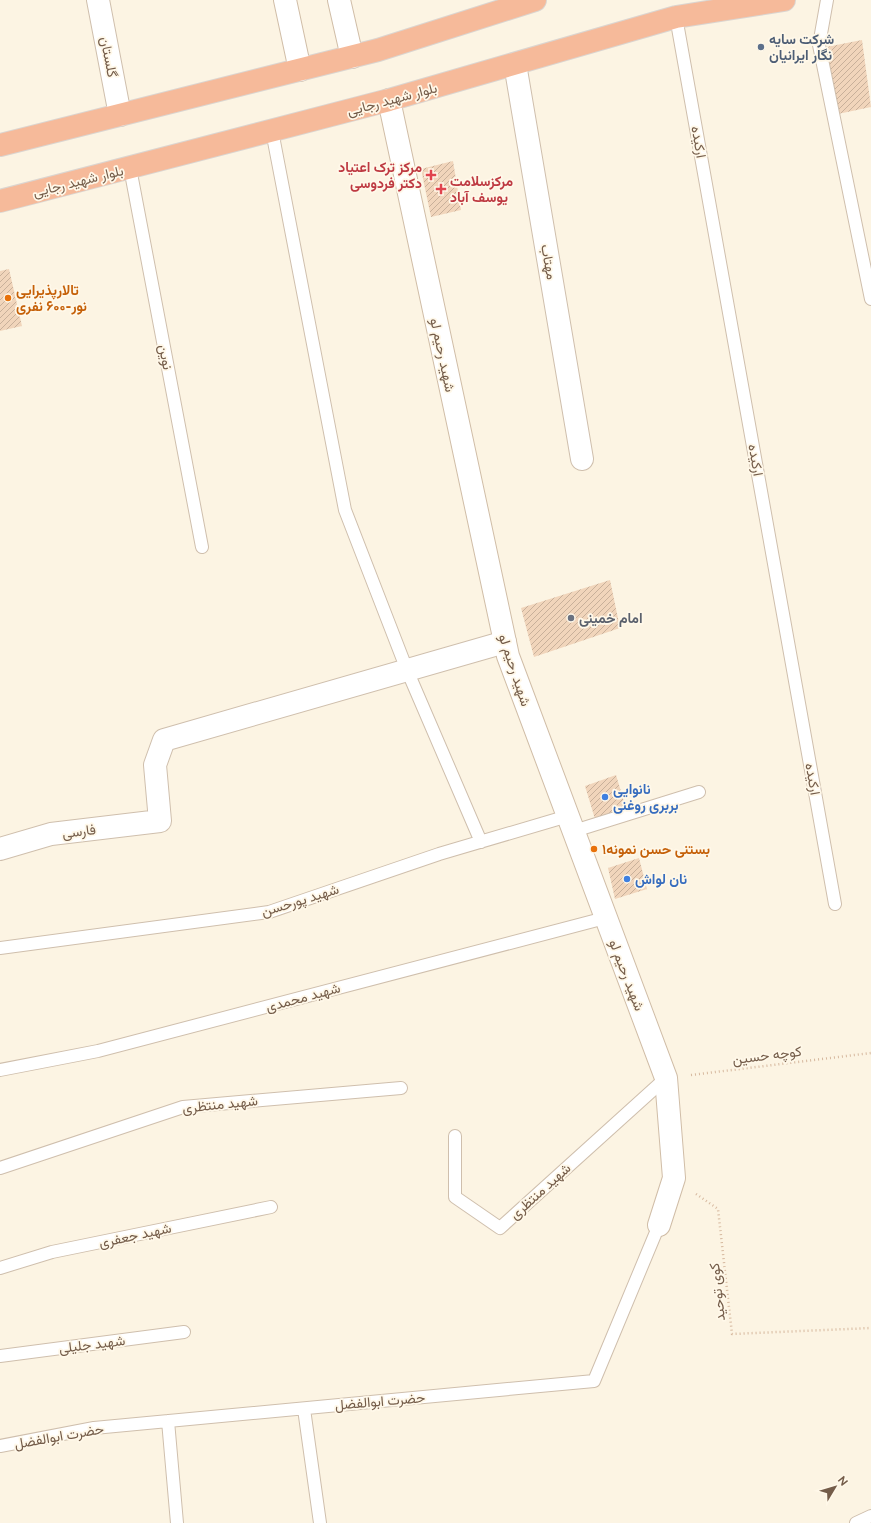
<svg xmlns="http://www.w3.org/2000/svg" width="871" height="1523" font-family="Raleway,Vazirmatn,sans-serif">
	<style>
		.building { fill: url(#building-hatch) }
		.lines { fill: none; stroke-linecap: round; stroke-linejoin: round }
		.lane-casing { stroke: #cfbfad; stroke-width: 14 }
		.street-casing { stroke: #cfbfad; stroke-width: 24 }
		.secondary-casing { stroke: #d0bda7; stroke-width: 24 }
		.highway-casing { stroke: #dbd5d0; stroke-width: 24 }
		.path { stroke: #d6b89e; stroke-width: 2.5; stroke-dasharray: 1 3; stroke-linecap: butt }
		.lane { stroke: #fff; stroke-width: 12 }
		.street { stroke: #fff; stroke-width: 22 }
		.secondary { stroke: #fff; stroke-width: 22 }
		.highway { stroke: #f6ba9a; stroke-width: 22 }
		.service-dot { fill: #5c6f8a; stroke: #fff8e9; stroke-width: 1.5 }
		.health-dot { fill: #e0444e; stroke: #fff8e9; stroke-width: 1.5 }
		.food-dot { fill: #e8710a; stroke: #fff8e9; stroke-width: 1.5 }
		.worship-dot { fill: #6b7280; stroke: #fff8e9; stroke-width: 1.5 }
		.shop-dot { fill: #3f7fe0; stroke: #fff8e9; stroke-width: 1.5 }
		.labels { text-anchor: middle; stroke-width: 3.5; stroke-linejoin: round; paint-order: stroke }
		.service-label { font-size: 14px; font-weight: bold; fill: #4e5e75; stroke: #fff8e9; text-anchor: start }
		.street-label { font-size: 14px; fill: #745c49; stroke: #fff8e9 }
		.health-label { font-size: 14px; font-weight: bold; fill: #be3a42; stroke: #fff8e9; text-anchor: end }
		.food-label { font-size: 14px; font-weight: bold; fill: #c56008; stroke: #fff8e9; text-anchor: start }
		.worship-label { font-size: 14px; font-weight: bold; fill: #5b616d; stroke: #fff8e9; text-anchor: start }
		.shop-label { font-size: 14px; font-weight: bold; fill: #366cbe; stroke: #fff8e9; text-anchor: start }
	</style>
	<defs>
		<pattern id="building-hatch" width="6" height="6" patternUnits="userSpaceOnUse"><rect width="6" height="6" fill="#f1d5bb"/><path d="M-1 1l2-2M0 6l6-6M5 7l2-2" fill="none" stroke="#c8b09a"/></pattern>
	</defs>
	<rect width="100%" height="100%" fill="#fcf4e3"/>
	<path class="building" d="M862,40L871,107L838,114L826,47Z
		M453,161L461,210L431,217L421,169Z
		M9,269L22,326L0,331V271Z
		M610,580L620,628L534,657L521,608Z
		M616,775L626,808L595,819L585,786Z
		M639,858L647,889L615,899L608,868Z"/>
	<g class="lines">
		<g class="lane-casing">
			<path id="lane" d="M827,0L819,45L871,299
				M676,17L835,904
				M272,131L345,510L407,670L481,842
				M130,168L202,547
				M574,831L699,792
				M0,948L269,912L439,854L568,816
				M0,1070L98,1051L605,918
				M455,1136V1197L500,1228L666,1078
				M0,1168L183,1107L401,1088
				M0,1268L52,1252L271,1207
				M0,1356L184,1332
				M304,1409L320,1523
				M168,1421L177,1523
				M0,1446L94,1428L594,1381L659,1225
				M856,1523L871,1516"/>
		</g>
		<g class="street-casing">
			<path id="street" d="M98,0L120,115
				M515,64L582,459
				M0,849L51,834L160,821L155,765L164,740L505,642"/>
		</g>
		<g class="secondary-casing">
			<path id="secondary" d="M285,0L300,70
				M339,0L352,57
				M389,100L508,656L666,1078L674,1178L659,1225"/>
		</g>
		<g class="highway-casing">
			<path id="highway" d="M0,145L378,50L535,0
				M0,201L389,100L676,17L784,0"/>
		</g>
		<path class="path" d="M691,1075L871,1053
			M696,1194L718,1209L732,1334L871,1328"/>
		<use href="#lane" class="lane"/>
		<use href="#street" class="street"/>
		<use href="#secondary" class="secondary"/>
		<use href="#highway" class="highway"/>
	</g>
	<circle class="service-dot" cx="761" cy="47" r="4"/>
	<g class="health-dot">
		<path d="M429 169h4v4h4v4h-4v4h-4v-4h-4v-4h4z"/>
		<path d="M439 183h4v4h4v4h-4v4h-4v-4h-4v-4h4z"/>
	</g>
	<g class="food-dot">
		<circle cx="8" cy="298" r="4"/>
		<circle cx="594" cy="849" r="4"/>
	</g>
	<circle class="worship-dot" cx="571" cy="618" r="4"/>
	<g class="shop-dot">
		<circle cx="605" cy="797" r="4"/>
		<circle cx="627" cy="879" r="4"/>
	</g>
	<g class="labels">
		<g class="service-label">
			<text x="769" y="44">شرکت سایه<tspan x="769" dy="16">نگار ایرانیان</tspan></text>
		</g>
		<g class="street-label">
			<text transform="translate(109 57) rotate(79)" y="5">گلستان</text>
			<text transform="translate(392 99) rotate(-15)" y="5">بلوار شهید رجایی</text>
			<text transform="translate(699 142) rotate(80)" y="5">ارکیده</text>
			<text transform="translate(78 181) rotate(-14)" y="5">بلوار شهید رجایی</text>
			<text transform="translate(549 262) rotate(80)" y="5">مهتاب</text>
			<text transform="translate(443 355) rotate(78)" y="5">شهید رحیم لو</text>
			<text transform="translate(166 357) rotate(79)" y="5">نوین</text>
			<text transform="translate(756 460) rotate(80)" y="5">ارکیده</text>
			<text transform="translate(515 670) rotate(72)" y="5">شهید رحیم لو</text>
			<text transform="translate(813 779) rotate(80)" y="5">ارکیده</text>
			<text transform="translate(79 831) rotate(-7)" y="5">فارسی</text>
			<text transform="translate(300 900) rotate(-17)" y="5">شهید پورحسن</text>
			<text transform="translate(627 975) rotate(69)" y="5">شهید رحیم لو</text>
			<text transform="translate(303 997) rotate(-15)" y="5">شهید محمدی</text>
			<text transform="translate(767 1055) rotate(-7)" y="5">کوچه حسین</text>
			<text transform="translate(220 1104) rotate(-6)" y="5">شهید منتظری</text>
			<text transform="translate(540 1191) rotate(-42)" y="5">شهید منتظری</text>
			<text transform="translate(135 1235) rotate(-12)" y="5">شهید جعفری</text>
			<text transform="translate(717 1292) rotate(-96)" y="5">کوی توحید</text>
			<text transform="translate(92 1344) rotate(-7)" y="5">شهید جلیلی</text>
			<text transform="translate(380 1401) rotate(-5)" y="5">حضرت ابوالفضل</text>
			<text transform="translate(59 1436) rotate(-10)" y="5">حضرت ابوالفضل</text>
		</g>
		<g class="health-label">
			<text x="422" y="172">مرکز ترک اعتیاد<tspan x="422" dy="16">دکتر فردوسی</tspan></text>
			<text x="450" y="186" text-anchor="start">مرکزسلامت<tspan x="450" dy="16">یوسف آباد</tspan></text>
		</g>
		<g class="food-label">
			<text x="16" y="295">تالارپذیرایی<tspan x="16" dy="16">نور-۶۰۰ نفری</tspan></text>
			<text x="602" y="854">بستنی حسن نمونه۱</text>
		</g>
		<g class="worship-label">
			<text x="579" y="623">امام خمینی</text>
		</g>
		<g class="shop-label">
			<text x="613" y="794">نانوایی<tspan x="613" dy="16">بربری روغنی</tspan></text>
			<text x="635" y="884">نان لواش</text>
		</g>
	</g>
	<g transform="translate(835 1487) rotate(52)" stroke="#fff8e9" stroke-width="3" paint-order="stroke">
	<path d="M0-3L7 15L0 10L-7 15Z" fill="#745c49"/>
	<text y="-6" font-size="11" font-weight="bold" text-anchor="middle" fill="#745c49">N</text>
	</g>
</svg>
